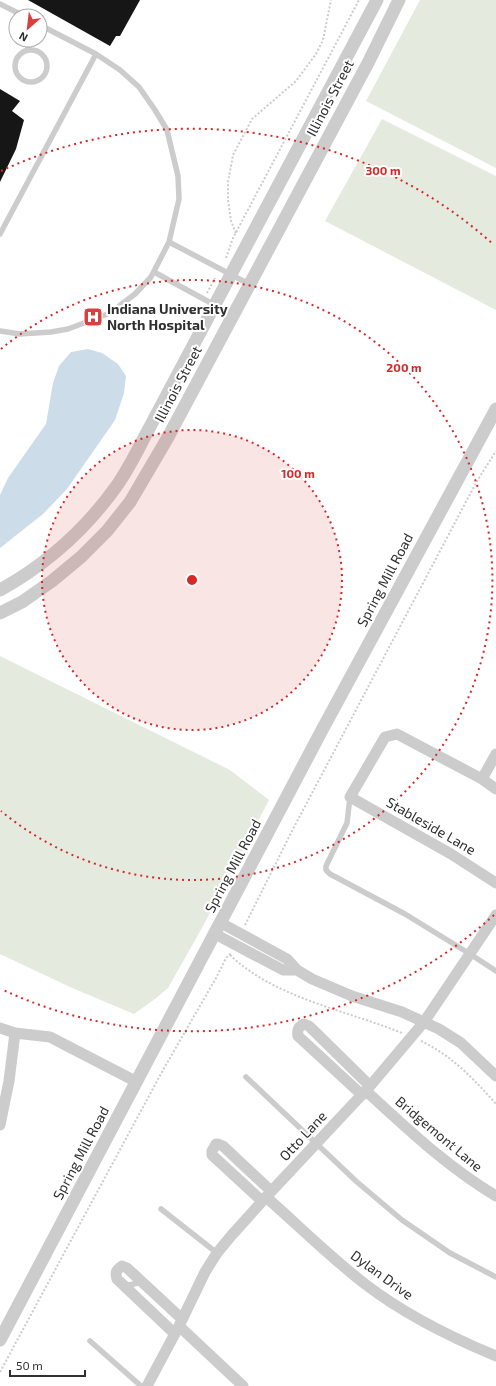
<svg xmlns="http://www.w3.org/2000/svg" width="496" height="1386" font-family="'Exo 2',sans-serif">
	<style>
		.green { fill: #e4ebde }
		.water { fill: #ccdce9 }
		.building { fill: #161616 }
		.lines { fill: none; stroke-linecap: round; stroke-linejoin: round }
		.path { stroke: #ccc; stroke-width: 2; stroke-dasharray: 2 2; stroke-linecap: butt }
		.service { stroke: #ccc; stroke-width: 5.5 }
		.minor { stroke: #ccc; stroke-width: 11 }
		.tertiary { stroke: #ccc; stroke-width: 13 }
		.ring { fill: none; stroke: #d62828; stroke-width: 2; stroke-dasharray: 2 4 }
		.labels { text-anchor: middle; stroke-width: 4; stroke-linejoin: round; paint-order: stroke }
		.street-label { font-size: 14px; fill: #2f2f2f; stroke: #fff }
		.poi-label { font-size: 14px; font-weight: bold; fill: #2f2f2f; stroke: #fff; text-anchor: start }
		.centre { fill: #d62828; stroke: #fff; stroke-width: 2 }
		.ring-label { font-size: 12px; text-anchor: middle; font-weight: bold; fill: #d62828; stroke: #fff; stroke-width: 4; stroke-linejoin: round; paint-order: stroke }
	</style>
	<rect width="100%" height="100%" fill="#fff"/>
	<path class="green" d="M420,0H496V168L366,101Z
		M382,119L496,176V310L325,221Z
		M0,656L230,770L269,800L202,928L168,988L155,999L134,1014L70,987L0,954Z"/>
	<path class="water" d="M88,349L102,353L118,364L126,376L124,393L115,420L67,489L43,514L0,548V495L8,478L46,424L53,383L59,366L71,352Z"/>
	<path class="building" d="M28,0H140L120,36H116L110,46Z
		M0,89L20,101L12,111L24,120L16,149L0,182Z"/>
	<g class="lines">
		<path class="path" d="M236,233L231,221L228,200V182L233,155L252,119L296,81L316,54L323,40L331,0
			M226,258L233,238L359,0
			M207,293L215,278
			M245,925L293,829L477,481L496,451
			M230,955C275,998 345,1010 402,1033
			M421,1041C451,1055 474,1079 496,1104
			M0,1372L163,1070L216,978L226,958L231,953"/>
		<path class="service" d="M0,4L24,16
			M15 66a16 16 0 1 1 32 0a16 16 0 1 1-32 0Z
			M27,50L32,40
			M0,234L96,54
			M169,242L249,284
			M154,272L233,315
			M0,331L20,334L51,332L68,329L110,313L135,294L151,277L169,242L179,199L178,176L167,130L155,110L139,87L120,70L96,54L40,25
			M350,797L347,823L326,866V870L330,874L405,914L470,954L496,971
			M246,1077L357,1182L402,1220L450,1253L496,1277
			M161,1209L217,1253
			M124,1286L143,1282
			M90,1341L141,1386"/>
		<path class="minor" d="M482,779L496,754
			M496,789L482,779L397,734L385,737L350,797L451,854L496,883
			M221,923L287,959L297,970L312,979L352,996L402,1012L439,1029L461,1043L496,1076
			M215,934L283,970H297
			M0,1028L15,1033L50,1037L137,1082
			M366,1091C408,1129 447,1167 496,1196
			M362,1095L298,1036C297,1030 298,1027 304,1024L309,1026L370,1086
			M0,1125L9,1081L15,1033
			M266,1197C299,1226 330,1257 365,1284C404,1314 450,1337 496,1356
			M262,1201L212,1155V1151L216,1144H218L223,1146L271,1191
			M179,1326L243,1386
			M175,1334L117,1279C115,1273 116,1270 122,1266L127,1268L182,1319
			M147,1386L179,1326L205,1272L217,1253L231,1236L266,1197L370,1086L424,1022L496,915"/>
		<path class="tertiary" d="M0,590C47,564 87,528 118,484C128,469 137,452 145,436L377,0
			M0,613L22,602L52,581L81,557L107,531L130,502L167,439L369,61L399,0
			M0,1340L322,730L496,409"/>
	</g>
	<circle cx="192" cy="580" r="150" fill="#d62828" fill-opacity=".12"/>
	<g class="ring">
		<circle cx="192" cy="580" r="150"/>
		<path d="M1 349A300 300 0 1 1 1 811"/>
		<path d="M494 915A451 451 0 0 1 1 989M1 171A451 451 0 0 1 494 245"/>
	</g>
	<defs>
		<g id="hospital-square" transform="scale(1)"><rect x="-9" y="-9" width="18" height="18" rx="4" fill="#d8403f" stroke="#fff"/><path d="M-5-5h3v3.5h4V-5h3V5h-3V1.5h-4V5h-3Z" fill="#fff"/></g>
	</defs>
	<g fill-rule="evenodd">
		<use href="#hospital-square" x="93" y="317"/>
	</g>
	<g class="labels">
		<g class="street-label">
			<text transform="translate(330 98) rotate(-62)" y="5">Illinois Street</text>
			<text transform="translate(178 384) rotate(-62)" y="5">Illinois Street</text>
			<text transform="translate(385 580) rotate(-62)" y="5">Spring Mill Road</text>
			<text transform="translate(431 826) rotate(30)" y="5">Stableside Lane</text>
			<text transform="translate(233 866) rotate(-62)" y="5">Spring Mill Road</text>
			<text transform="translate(439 1134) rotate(40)" y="5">Bridgemont Lane</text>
			<text transform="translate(303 1136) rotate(-47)" y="5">Otto Lane</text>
			<text transform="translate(81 1153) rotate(-62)" y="5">Spring Mill Road</text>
			<text transform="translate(382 1275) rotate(36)" y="5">Dylan Drive</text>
		</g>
		<g class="poi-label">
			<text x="107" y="314">Indiana University<tspan x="107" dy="16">North Hospital</tspan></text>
		</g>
	</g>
	<circle cx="192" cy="580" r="6" class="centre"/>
	<g class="ring-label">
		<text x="383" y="175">300 m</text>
		<text x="404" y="372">200 m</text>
		<text x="298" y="478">100 m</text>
	</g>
	<g transform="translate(28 28) rotate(208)"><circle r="19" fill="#ffffff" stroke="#acacac"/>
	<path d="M0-3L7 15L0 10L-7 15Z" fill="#d8403f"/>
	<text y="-6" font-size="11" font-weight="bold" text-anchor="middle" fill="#2f2f2f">N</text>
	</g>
	<path d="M10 1370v6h75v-6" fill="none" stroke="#2f2f2f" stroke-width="2"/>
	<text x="16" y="1370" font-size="12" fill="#2f2f2f" stroke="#ffffff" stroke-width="3" paint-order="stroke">50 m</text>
</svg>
